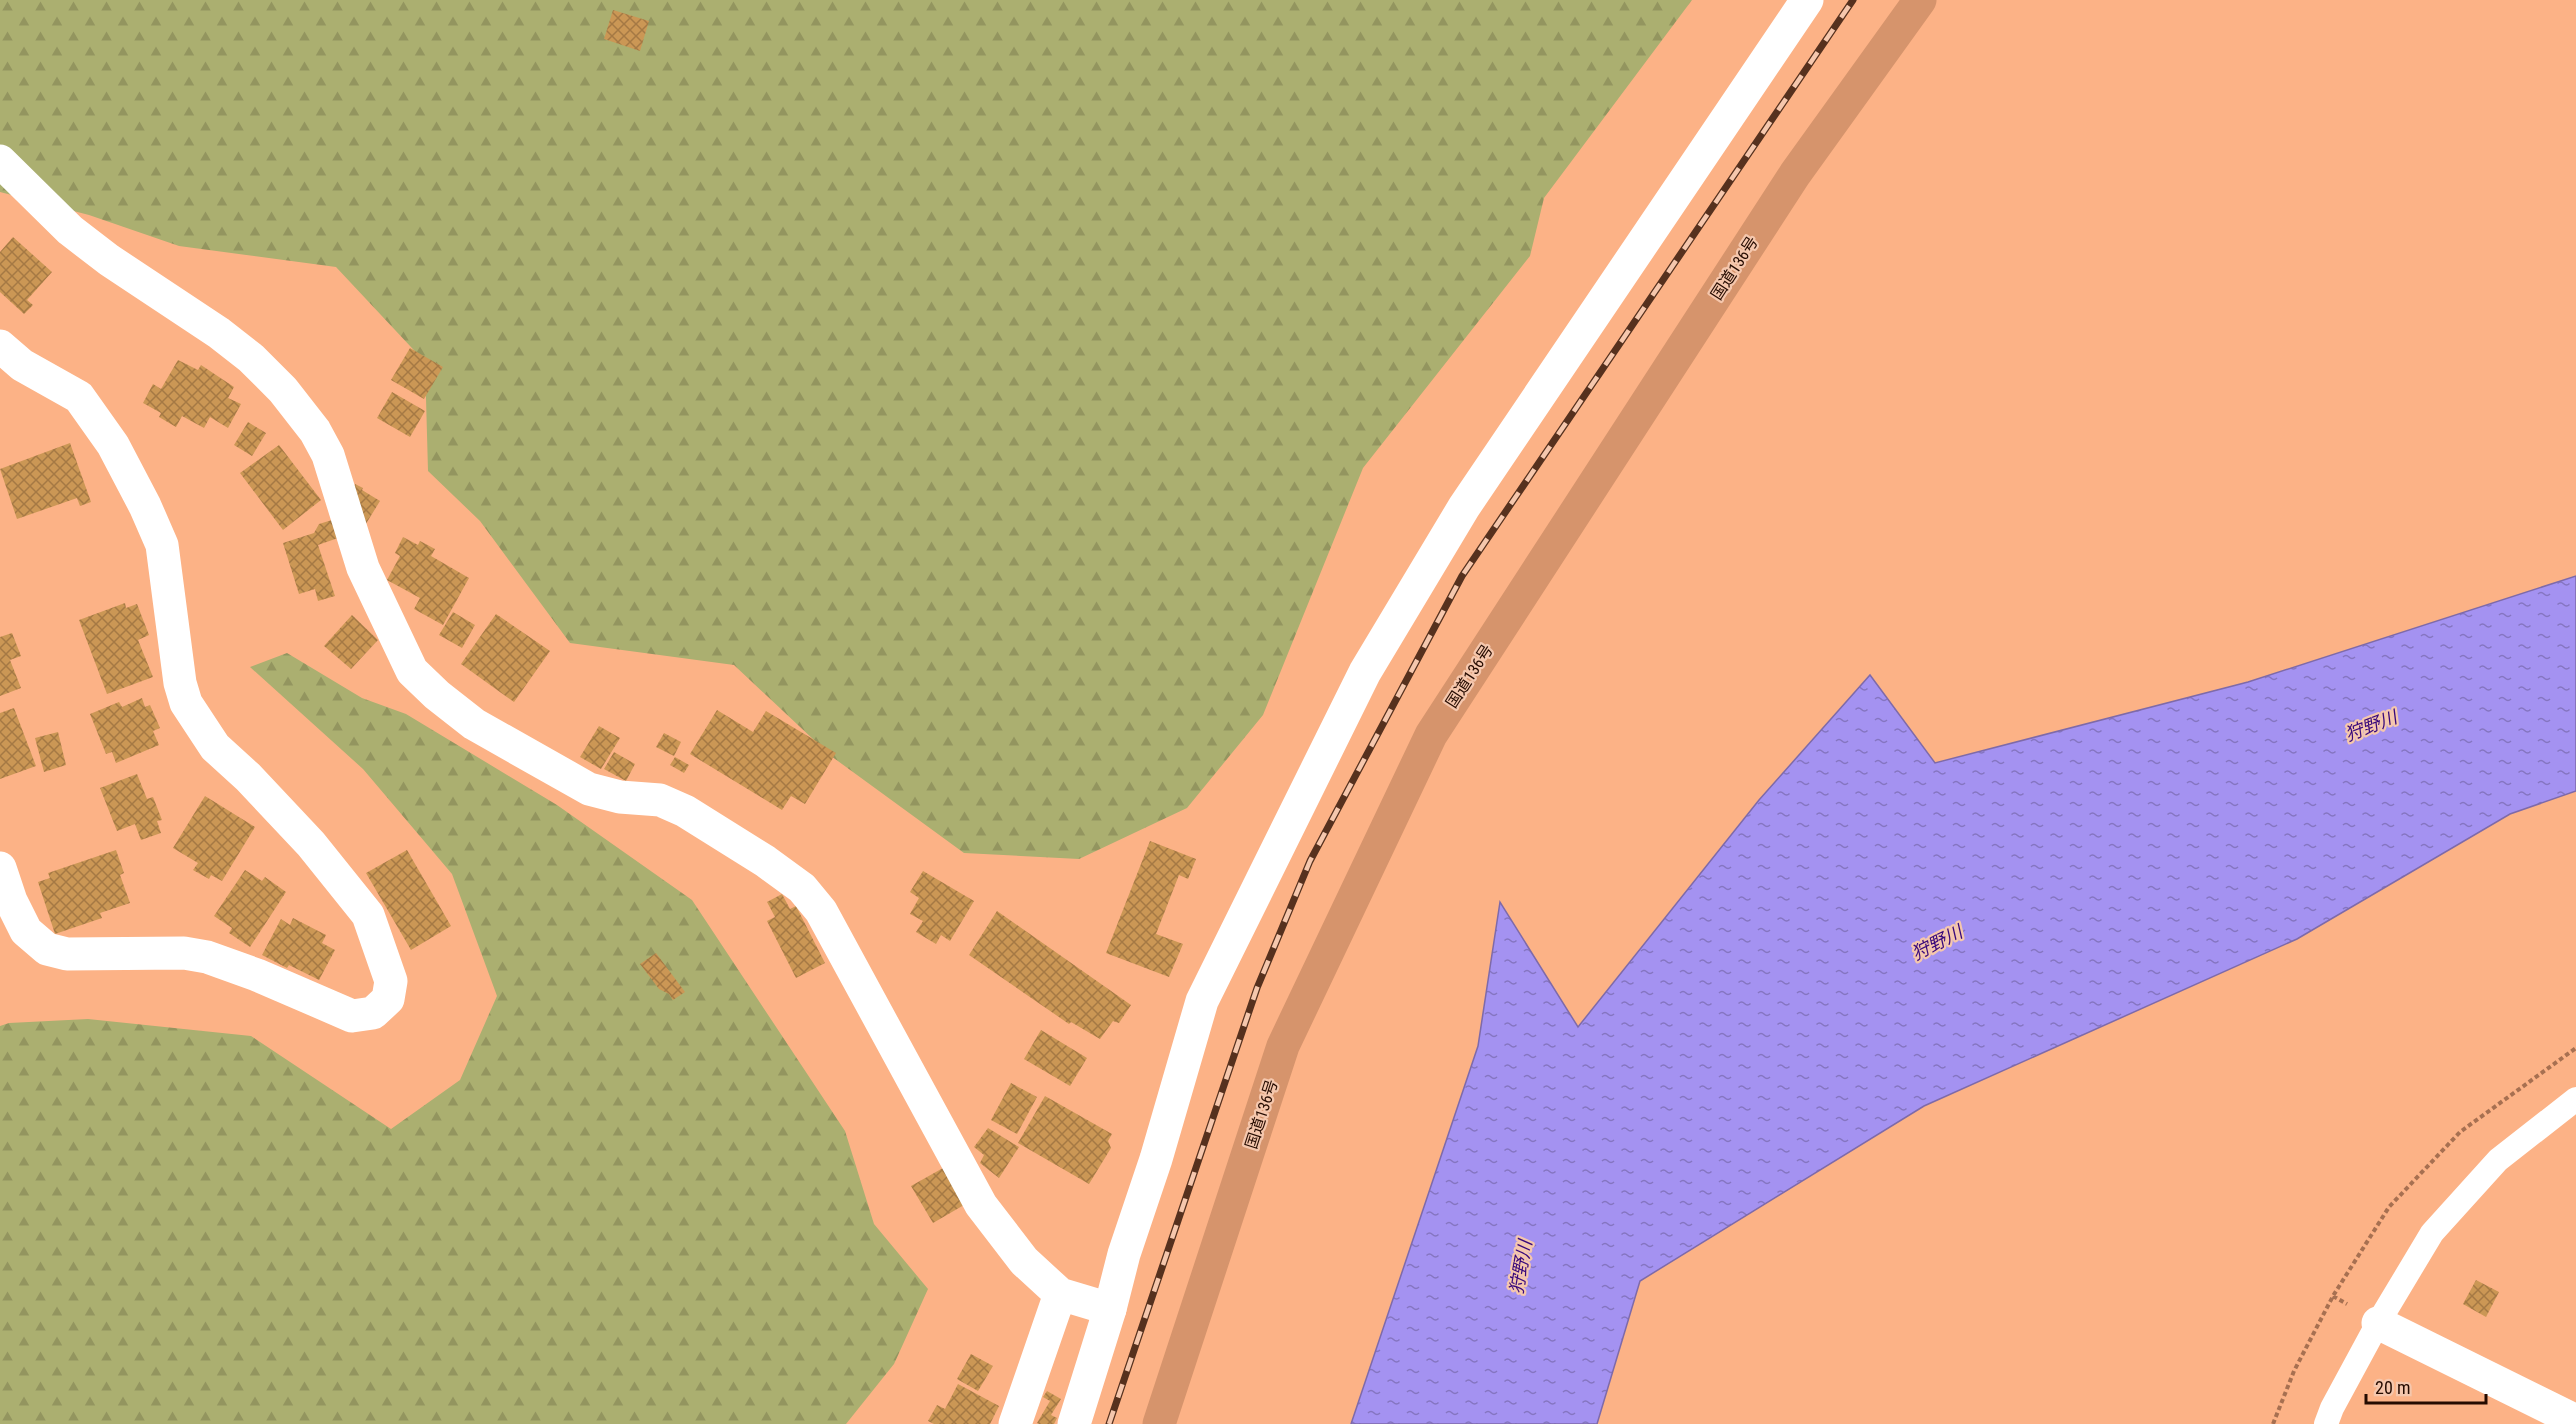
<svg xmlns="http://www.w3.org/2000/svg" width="2576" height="1424" font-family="'Roboto Condensed','Noto Sans JP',sans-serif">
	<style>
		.forest { fill: url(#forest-firs) }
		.water { fill: url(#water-ripples); stroke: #7e6aa9; stroke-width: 1.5 }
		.building { fill: url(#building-cross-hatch) }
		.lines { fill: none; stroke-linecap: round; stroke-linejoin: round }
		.path { stroke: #a77051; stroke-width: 4; stroke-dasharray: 4.5 3; stroke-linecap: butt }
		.service { stroke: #fff; stroke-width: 24 }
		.minor { stroke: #fff; stroke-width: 33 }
		.tertiary { stroke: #fff; stroke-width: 33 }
		.trunk { stroke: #d6946c; stroke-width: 33 }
		.rail-casing { stroke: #56311e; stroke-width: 7 }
		.rail { stroke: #f5c7ad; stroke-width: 4.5; stroke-dasharray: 14; stroke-linecap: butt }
		.labels { text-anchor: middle; stroke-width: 4.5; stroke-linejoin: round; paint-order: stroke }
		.street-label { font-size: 16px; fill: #250b00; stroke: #f5c7ad }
		.water-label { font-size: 18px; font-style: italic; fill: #37087b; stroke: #f5c7ad }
	</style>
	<defs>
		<pattern id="forest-firs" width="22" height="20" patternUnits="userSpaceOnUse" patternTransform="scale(1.5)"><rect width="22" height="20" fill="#abaf70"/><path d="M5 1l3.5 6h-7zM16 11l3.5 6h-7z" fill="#93955f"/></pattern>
		<pattern id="water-ripples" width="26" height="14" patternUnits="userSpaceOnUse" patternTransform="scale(1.5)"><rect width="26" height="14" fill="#a492f1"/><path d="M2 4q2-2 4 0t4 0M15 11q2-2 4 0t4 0" fill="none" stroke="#8575c1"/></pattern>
		<pattern id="building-cross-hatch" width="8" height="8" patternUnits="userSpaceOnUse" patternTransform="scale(1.5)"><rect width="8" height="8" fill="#cb9755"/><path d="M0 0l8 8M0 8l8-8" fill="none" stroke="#a57944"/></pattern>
	</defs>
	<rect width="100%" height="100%" fill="#fcb286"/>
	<path class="forest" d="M0,0H1692L1544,198L1530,256L1363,468L1263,715L1187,808L1079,859L964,853L831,756L734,665L570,643L480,521L428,471L425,362L336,267L179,246L89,215L0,192Z
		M287,653L362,698L406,714L557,805L692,900L845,1131L874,1224L928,1289L894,1364L846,1424H0V1026L9,1023L88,1019L251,1036L391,1129L460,1080L497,996L452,874L363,769L250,667Z"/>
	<path class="water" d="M2576,576V791L2510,814L2297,939L1924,1106L1640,1281L1597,1424H1351L1478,1046L1500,902L1578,1027L1759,800L1870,675L1935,763L2248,682Z"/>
	<path class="building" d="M613,10L649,21L640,51L604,39Z
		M13,237L52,272L27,300L33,305L24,314L0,292V252Z
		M410,348L443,367L424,399L391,380Z
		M178,360L198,370L201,365L234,387L228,398L241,404L228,428L210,417L204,428L182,416L176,427L159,417L161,413L143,403L153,384L161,389Z
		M392,392L425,411L410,437L377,418Z
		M248,422L266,433L252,456L234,445Z
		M70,443L91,502L80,506L77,498L17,519L0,469Z
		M279,445L321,500L283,530L240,473Z
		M355,484L363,488L362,490L380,501L364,527L351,493Z
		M332,520L338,538L318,545L335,596L318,601L315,589L299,594L283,543L314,533L319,524Z
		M403,537L418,545L420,541L435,549L431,556L469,578L443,625L414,609L420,598L387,580L400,556L395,553Z
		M125,603L126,608L137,604L149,635L138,640L153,677L107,694L79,620Z
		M453,612L475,625L462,648L439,635Z
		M496,614L550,651L514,702L461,664Z
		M352,615L378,640L351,669L324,646Z
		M12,633L21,656L10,660L21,688L0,696V637Z
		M142,698L145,707L150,705L160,728L153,731L159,745L116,763L112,752L106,754L90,714L119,702L122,707Z
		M14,708L36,766L0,779V713Z
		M717,710L753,732L766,711L836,753L805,804L791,796L782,810L690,754Z
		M599,726L620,738L601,769L580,757Z
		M58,732L66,765L44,772L35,738Z
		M664,733L681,742L674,756L656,747Z
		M614,752L635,764L626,781L604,769Z
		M675,757L689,765L684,773L670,765Z
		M137,774L147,799L153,797L162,820L157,821L161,833L141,840L135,824L117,831L100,788Z
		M205,796L255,827L222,881L211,875L209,879L193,870L198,863L173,848Z
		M1150,841L1196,859L1188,879L1179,875L1156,934L1183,944L1169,977L1106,953Z
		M116,850L124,873L120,875L130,903L100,913L102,918L55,934L38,882L50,878L48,873Z
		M407,850L451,926L411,950L366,873Z
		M245,870L262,881L265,877L286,892L250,947L229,933L232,928L214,916Z
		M923,871L974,901L950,941L941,935L936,944L916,932L923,921L910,914L919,898L910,892Z
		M782,894L790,909L796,906L825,963L796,978L767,921L775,917L767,902Z
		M997,911L1131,1005L1119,1023L1113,1021L1100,1039L1071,1022L1069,1024L969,955Z
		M293,918L326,935L322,943L335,950L319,980L289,965L287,968L262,955L281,919L290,925Z
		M656,953L685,992L673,1000L669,994L659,989L640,964Z
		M1041,1030L1087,1058L1070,1086L1024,1059Z
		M1011,1083L1037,1097L1017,1134L991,1120Z
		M1045,1096L1112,1134L1108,1141L1111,1148L1089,1184L1018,1143Z
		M988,1128L1019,1147L999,1178L980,1163L984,1155L974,1147Z
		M943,1168L964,1205L933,1223L911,1186Z
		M2476,1280L2499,1292L2486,1317L2463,1304Z
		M971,1354L993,1366L978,1391L957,1379Z
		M958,1384L999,1406L990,1424H934L928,1421L937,1405L945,1409Z
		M1047,1391L1061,1399L1051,1415L1057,1418L1054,1424H1039L1037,1423L1050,1401L1043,1397Z"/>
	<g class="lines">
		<path class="path" d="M2333,1296L2347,1304
			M2273,1424L2294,1371L2333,1296L2389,1207L2460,1132L2576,1048"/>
		<path class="service" d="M2326,1424L2332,1408L2378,1323L2432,1233L2498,1160L2576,1099"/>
		<path class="minor" d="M0,161L70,230L109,260L219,333L251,358L283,390L315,431L328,455L363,568L412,671L437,695L474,724L589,789L620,797L660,800L685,811L765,861L802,888L821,911L981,1205L1024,1261L1060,1294L1110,1309
			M0,346L22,365L79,397L113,445L145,506L162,545L180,683L186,703L215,747L248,777L311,844L368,915L391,981L388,999L373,1013L352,1016L257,975L207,957L184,953L67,954L47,949L26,931L11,901L0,868
			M2378,1323L2576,1421
			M1015,1424L1060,1294"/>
		<path class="tertiary" d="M1074,1424L1110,1309L1124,1254L1156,1159L1202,1001L1365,672L1464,507L1807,0"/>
		<path class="trunk" d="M1159,1424L1283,1046L1431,735L1795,174L1920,0"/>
		<g class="rail-casing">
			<path id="rail" d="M1109,1424L1257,988L1310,861L1462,576L1853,0"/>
		</g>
		<use href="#rail" class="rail"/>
	</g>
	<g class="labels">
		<g class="street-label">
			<text transform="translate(1734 268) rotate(-57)" y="6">国道136号</text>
			<text transform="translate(1469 676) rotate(-57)" y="6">国道136号</text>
			<text transform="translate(1261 1114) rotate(-72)" y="6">国道136号</text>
		</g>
		<g class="water-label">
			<text transform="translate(2371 726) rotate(-21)" y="6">狩野川</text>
			<text transform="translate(1937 943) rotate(-27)" y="6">狩野川</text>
			<text transform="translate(1521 1267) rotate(-80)" y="6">狩野川</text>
		</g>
	</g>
	<path d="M2366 1394v9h120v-9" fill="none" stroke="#250b00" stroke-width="3"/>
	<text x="2375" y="1394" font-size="18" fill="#250b00" stroke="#f5c7ad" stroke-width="4.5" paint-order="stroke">20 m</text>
</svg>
